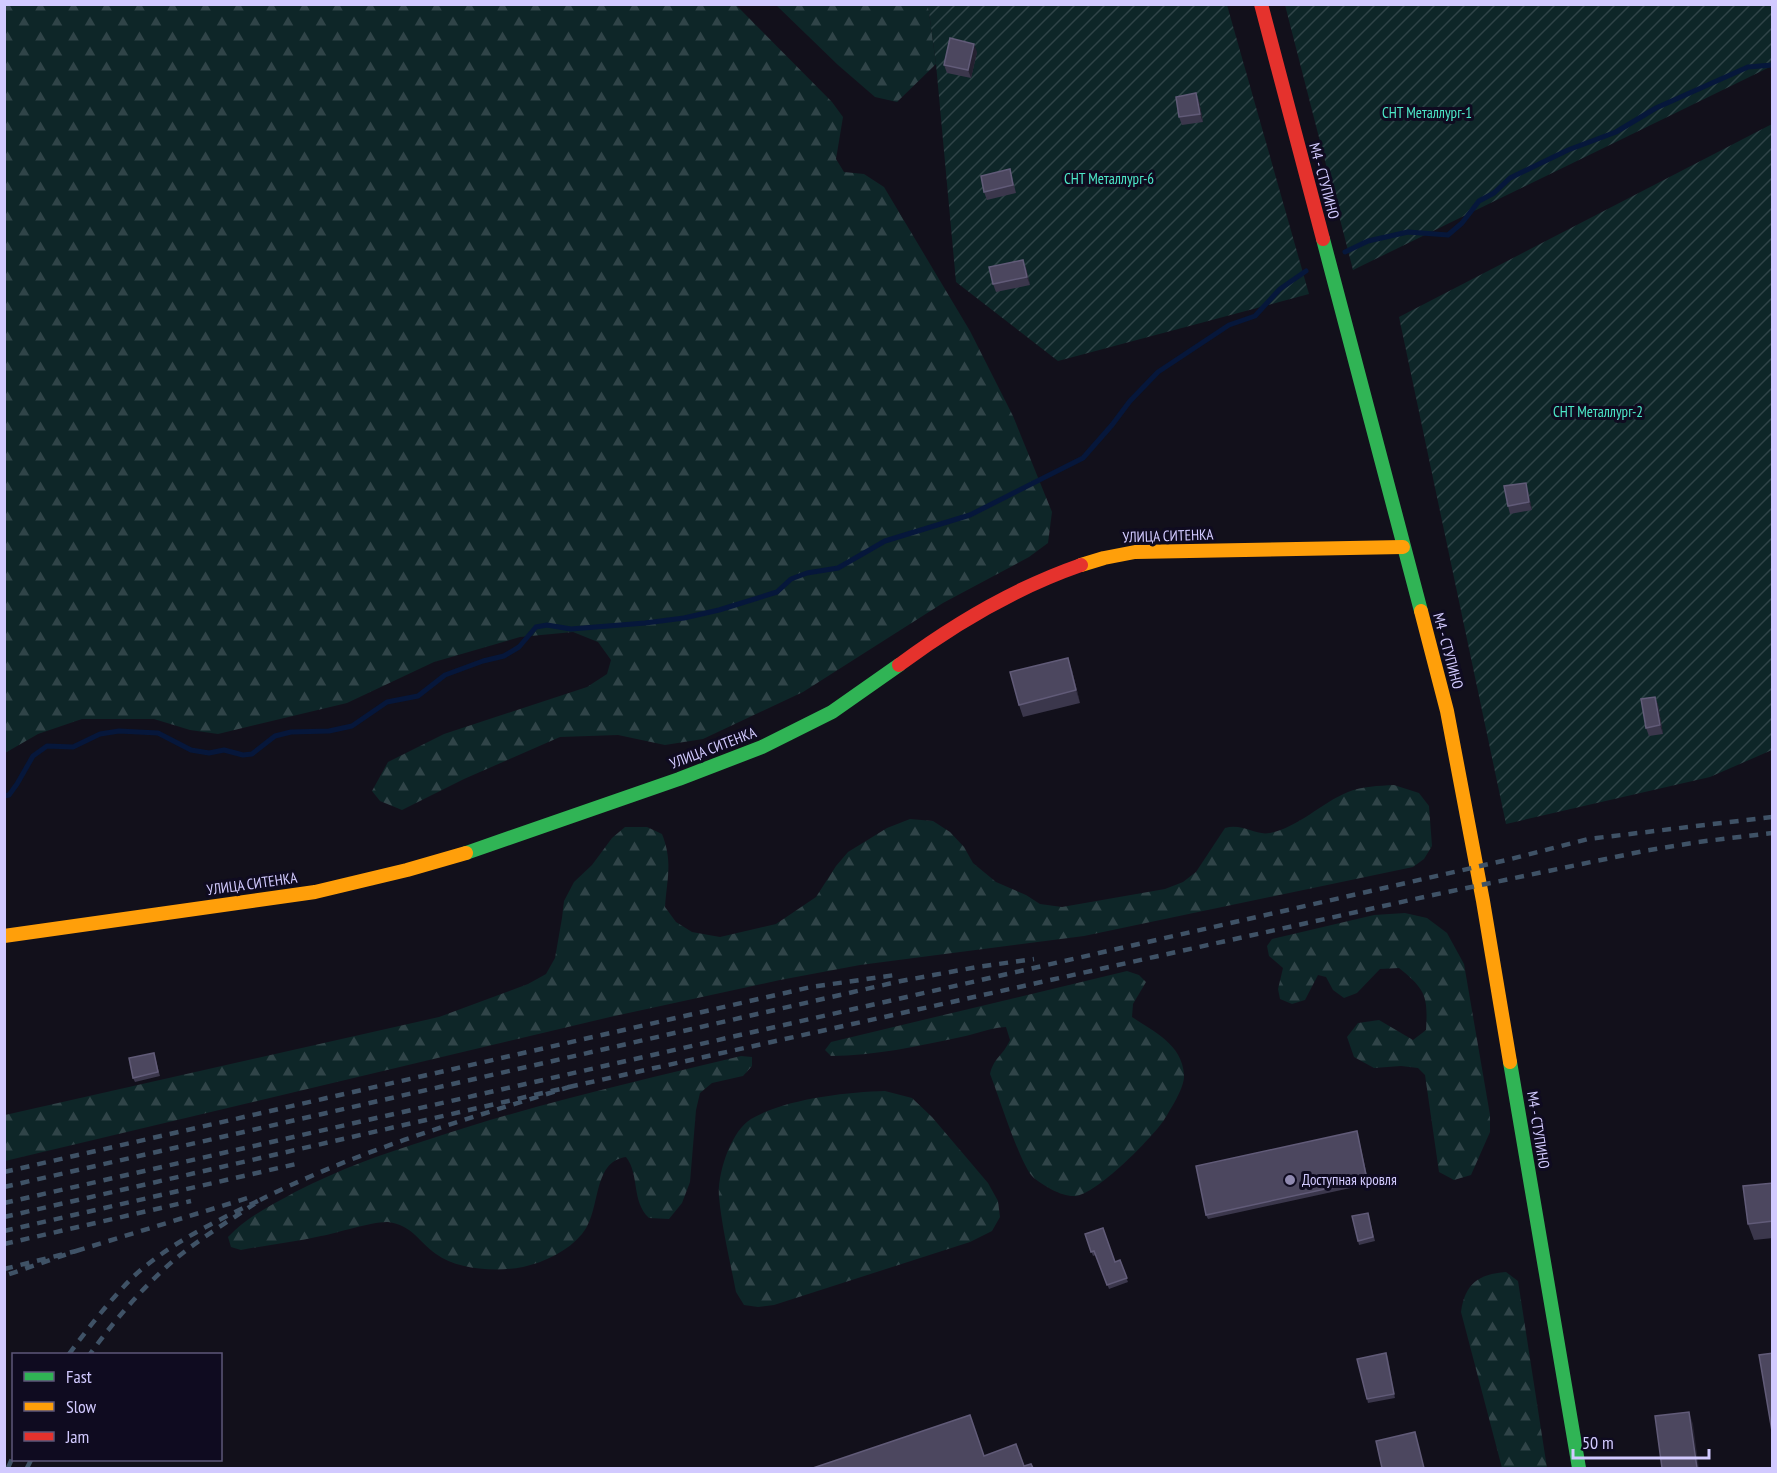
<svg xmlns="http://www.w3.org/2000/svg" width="1777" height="1473" font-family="'PT Sans Narrow',sans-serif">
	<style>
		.forest { fill: url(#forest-firs) }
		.garden { fill: url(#garden-furrows) }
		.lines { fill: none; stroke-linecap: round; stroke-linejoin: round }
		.stream { stroke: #06173b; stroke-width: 5 }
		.fast { stroke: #30b455; stroke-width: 14 }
		.slow { stroke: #ff9f0a; stroke-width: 14 }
		.jam { stroke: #e5322d; stroke-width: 14 }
		.rail { stroke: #3f5266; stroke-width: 4.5; stroke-dasharray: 9 8; stroke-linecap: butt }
		.wall { fill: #3b374c }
		.shaded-wall { fill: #242130 }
		.building { fill: #4c475f; stroke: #615b78; stroke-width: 1.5 }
		.poi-dot { fill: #8f89af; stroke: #0f0b20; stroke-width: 2 }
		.labels { text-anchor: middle; stroke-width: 6; stroke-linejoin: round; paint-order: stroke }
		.park-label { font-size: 15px; fill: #4de8c8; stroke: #0f0b20 }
		.street-label { font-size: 15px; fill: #d2caff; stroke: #0f0b20 }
		.poi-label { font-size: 15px; fill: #d2caff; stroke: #0f0b20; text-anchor: start }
	</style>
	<defs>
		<pattern id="forest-firs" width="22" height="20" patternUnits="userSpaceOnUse" patternTransform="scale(1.5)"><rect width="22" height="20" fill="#0e2628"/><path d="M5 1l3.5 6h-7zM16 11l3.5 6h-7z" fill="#304448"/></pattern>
		<pattern id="garden-furrows" width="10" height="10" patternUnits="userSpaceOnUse" patternTransform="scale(1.5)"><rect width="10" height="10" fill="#0e2628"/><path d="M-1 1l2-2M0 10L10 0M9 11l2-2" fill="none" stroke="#304448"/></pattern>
	</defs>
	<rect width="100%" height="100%" fill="#12101b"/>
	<path class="forest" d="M5,4L736,5L832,102L843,117L836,159L844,172L864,174L884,187L970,331L1013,416L1052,512L1048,543L1029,557L943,603L803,692L703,739L665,745L618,735L560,737L464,779L402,810L380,801L372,791L388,762L444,734L587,687L607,674L611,660L598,642L573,632L520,637L434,662L347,703L218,734L190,730L154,719H82L38,734L5,753Z
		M776,5H928L936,64L897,102L875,97L838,65Z
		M1394,785L1419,793L1429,806L1432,846L1424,859L1413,867L1084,936L860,965L780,980L610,1017L5,1161V1115L439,1017L528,984L546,974L555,958L562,918L564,901L574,882L592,865L612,838L625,827H647L662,834C673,862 667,878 665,907L676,922L692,932L720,937L776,924L816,897L836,866L848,852L887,828L910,819L933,821L950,832L964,847L973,863L996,882L1026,895L1040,904L1062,907L1165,889L1183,882L1196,872L1225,828C1243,823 1255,836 1270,833C1299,827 1321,803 1348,792C1363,786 1378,786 1394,785Z
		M1405,913L1427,918L1447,933L1464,964L1490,1115V1132L1471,1175L1454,1180L1439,1172L1425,1075L1418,1068L1401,1066L1374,1068L1354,1057L1347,1037L1358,1023L1379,1020L1413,1040L1426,1030C1428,996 1426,990 1399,968L1380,969L1357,993L1344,998L1333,990L1326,977L1318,975L1305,1000L1292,1004L1280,999L1278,989L1283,968L1269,956L1267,946L1272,939L1374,915Z
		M1127,971L1139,975L1146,982L1133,1004L1132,1017C1154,1032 1182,1044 1184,1075C1185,1087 1170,1110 1164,1120C1152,1138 1096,1195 1075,1196C1062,1197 1044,1186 1034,1178C1021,1168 998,1093 990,1074C994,1057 1003,1056 1010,1040L1006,1027C989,1028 977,1034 961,1037C918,1046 874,1056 831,1056L825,1050L831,1042Z
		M741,1056L752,1057V1066L743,1076L712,1083L700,1093L696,1110L690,1182L682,1203L669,1219L649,1218C631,1201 640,1175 626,1157C591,1162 602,1211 582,1234C568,1251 545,1262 523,1267C497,1272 457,1270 436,1254C418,1241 412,1225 388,1222C374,1221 337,1233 321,1236C295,1242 267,1245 241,1250L231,1247L228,1237C246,1217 272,1205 295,1192C340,1169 382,1154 430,1139C532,1105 637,1081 741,1056Z
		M885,1091L912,1098L932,1117L988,1183L998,1201L1000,1217L992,1231L970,1242L774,1305L758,1307L744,1305L736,1292C730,1261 722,1228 719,1197C717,1174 731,1131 751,1119C785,1099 846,1092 885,1091Z
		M1506,1272L1518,1281L1547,1468H1502L1461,1312C1465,1284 1478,1274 1506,1272Z"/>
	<path class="garden" d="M928,5H1227L1309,294L1058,361L956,282L936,64Z
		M1285,5H1772V66L1353,270Z
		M1772,124V750L1710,777L1506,824L1399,317Z"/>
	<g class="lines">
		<path class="stream" d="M1345,252L1368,241L1408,232L1448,235L1462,223L1479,201L1494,193L1510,178L1568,150L1616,132L1656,108L1748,67L1772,65
			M4,796L9,795L17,784L33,756L47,746L73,747L100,734L119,731L158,733L191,750L209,753L224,750L243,755L252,754L275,736L291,732L329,731L352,726L387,702L418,696L445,675L483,661L504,656L519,647L536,627L547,625L571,629L645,623L684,618L719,610L777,592L791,579L807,573L838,568L885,541L970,515L1083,458L1112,425L1130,401L1158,372L1229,325L1255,316L1280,289L1306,271"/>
		<path class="fast" d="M1323,239L1421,611
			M466,853L679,779L762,747L832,712L899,665
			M1510,1062L1579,1468"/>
		<path class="slow" d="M1081,565L1104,558L1135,552L1403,547
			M1421,611L1447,711L1483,901L1510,1062
			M4,936L315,892L407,870L466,853"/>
		<path class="jam" d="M1261,4L1323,239
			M899,665C954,624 1015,588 1081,565"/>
		<path class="rail" d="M569,1087L1433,895L1644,851L1698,842L1772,833
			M4,1172L811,987L895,975
			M4,1187L901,981L977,967L1034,959
			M4,1203L1511,859L1588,839L1772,817
			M4,1217L569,1087C464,1120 359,1150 260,1200
			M4,1231L296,1164
			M4,1244L191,1201
			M76,1251L251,1197
			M4,1269L76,1251L4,1276
			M69,1354C89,1327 110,1300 134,1276C170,1243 216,1221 260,1200C231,1220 200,1238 173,1261C142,1288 114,1321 90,1354
			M8,1468L14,1454
			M27,1468L31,1460"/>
	</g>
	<path class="wall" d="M977,52L971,78L947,73L944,65Z
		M1196,93L1199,101L1203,122L1182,125L1179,117Z
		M1010,169L1016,193L987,200L984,192Z
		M1026,268L1030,285L996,292L993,284Z
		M1526,483L1528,491L1532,510L1510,514L1508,506Z
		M1072,670L1080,703L1023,717L1019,705Z
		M1655,697L1658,705L1663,734L1649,736L1646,728Z
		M154,1053L160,1076L135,1082L133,1078Z
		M1357,1131L1369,1184L1208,1219L1206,1215Z
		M1773,1183V1238L1754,1240L1748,1224Z
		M1369,1217L1375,1241L1359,1245L1358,1241Z
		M1085,1234L1115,1262L1120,1260L1128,1282L1109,1289L1096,1255L1093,1256Z
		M1386,1353L1395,1398L1368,1403L1367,1399Z"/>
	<path class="shaded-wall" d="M974,44L977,52L971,78L968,70Z
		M1196,93L1199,101L1203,122L1200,114Z
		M1023,260L1026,268L1030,285L1027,277Z
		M1526,483L1528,491L1532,510L1529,502Z
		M1068,658L1072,670L1080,703L1076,690Z
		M1655,697L1658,705L1663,734L1660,725Z
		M1386,1353L1388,1357L1395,1398L1394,1394Z
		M1689,1412L1693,1424L1699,1468H1697Z"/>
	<path class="building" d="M950,38L974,44L968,70L944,65Z
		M1196,93L1200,114L1179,117L1176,97Z
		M1010,169L1013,185L984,192L981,176Z
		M1023,260L1027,277L993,284L989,267Z
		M1526,483L1529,502L1508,506L1504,486Z
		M1068,658L1076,690L1019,705L1010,672Z
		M1655,697L1660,725L1646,728L1641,699Z
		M154,1053L158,1072L133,1078L129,1058Z
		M1357,1131L1367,1180L1206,1215L1196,1166Z
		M1773,1183V1221L1748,1224L1743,1186Z
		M1368,1213L1373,1237L1358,1241L1352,1216Z
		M1103,1228L1115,1262L1120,1260L1127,1278L1107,1285L1094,1251L1091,1252L1085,1234Z
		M1386,1353L1394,1394L1367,1399L1357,1359Z
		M1773,1353V1437L1759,1355Z
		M1689,1412L1697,1468H1662L1655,1416Z
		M970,1415L984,1456L1016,1444L1024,1466L1031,1464L1033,1468H813Z
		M1415,1432L1424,1468H1382L1376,1441Z"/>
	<circle class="poi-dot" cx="1290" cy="1180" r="6"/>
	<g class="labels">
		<g class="park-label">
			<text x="1427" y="118">СНТ Металлург-1</text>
			<text x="1109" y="184">СНТ Металлург-6</text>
			<text x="1598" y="417">СНТ Металлург-2</text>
		</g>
		<g class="street-label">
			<text transform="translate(1324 181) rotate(75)" y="5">М4 - СТУПИНО</text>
			<text transform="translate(1168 536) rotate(-2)" y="5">УЛИЦА СИТЕНКА</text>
			<text transform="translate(1448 651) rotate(75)" y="5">М4 - СТУПИНО</text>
			<text transform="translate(713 748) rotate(-21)" y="5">УЛИЦА СИТЕНКА</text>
			<text transform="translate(252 884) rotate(-8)" y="5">УЛИЦА СИТЕНКА</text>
			<text transform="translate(1538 1130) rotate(81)" y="5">М4 - СТУПИНО</text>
		</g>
		<g class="poi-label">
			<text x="1302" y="1185">Доступная кровля</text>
		</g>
	</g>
	<rect width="1777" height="1473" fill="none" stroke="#d2caff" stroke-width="12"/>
	<rect x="12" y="1353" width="210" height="108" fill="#0f0b20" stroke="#5d5779" stroke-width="1.5"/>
	<rect x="24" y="1372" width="30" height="9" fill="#30b455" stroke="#5d5779" stroke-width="1.5"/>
	<text x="66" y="1383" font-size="18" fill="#d2caff">Fast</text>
	<rect x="24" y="1402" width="30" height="9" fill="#ff9f0a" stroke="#5d5779" stroke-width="1.5"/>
	<text x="66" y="1413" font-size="18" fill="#d2caff">Slow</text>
	<rect x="24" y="1432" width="30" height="9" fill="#e5322d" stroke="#5d5779" stroke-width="1.5"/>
	<text x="66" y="1443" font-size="18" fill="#d2caff">Jam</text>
	<path d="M1573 1449v9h136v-9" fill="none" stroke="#d2caff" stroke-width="3"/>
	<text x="1582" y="1449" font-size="18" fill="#d2caff" stroke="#0f0b20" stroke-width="4.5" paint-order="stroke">50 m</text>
</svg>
